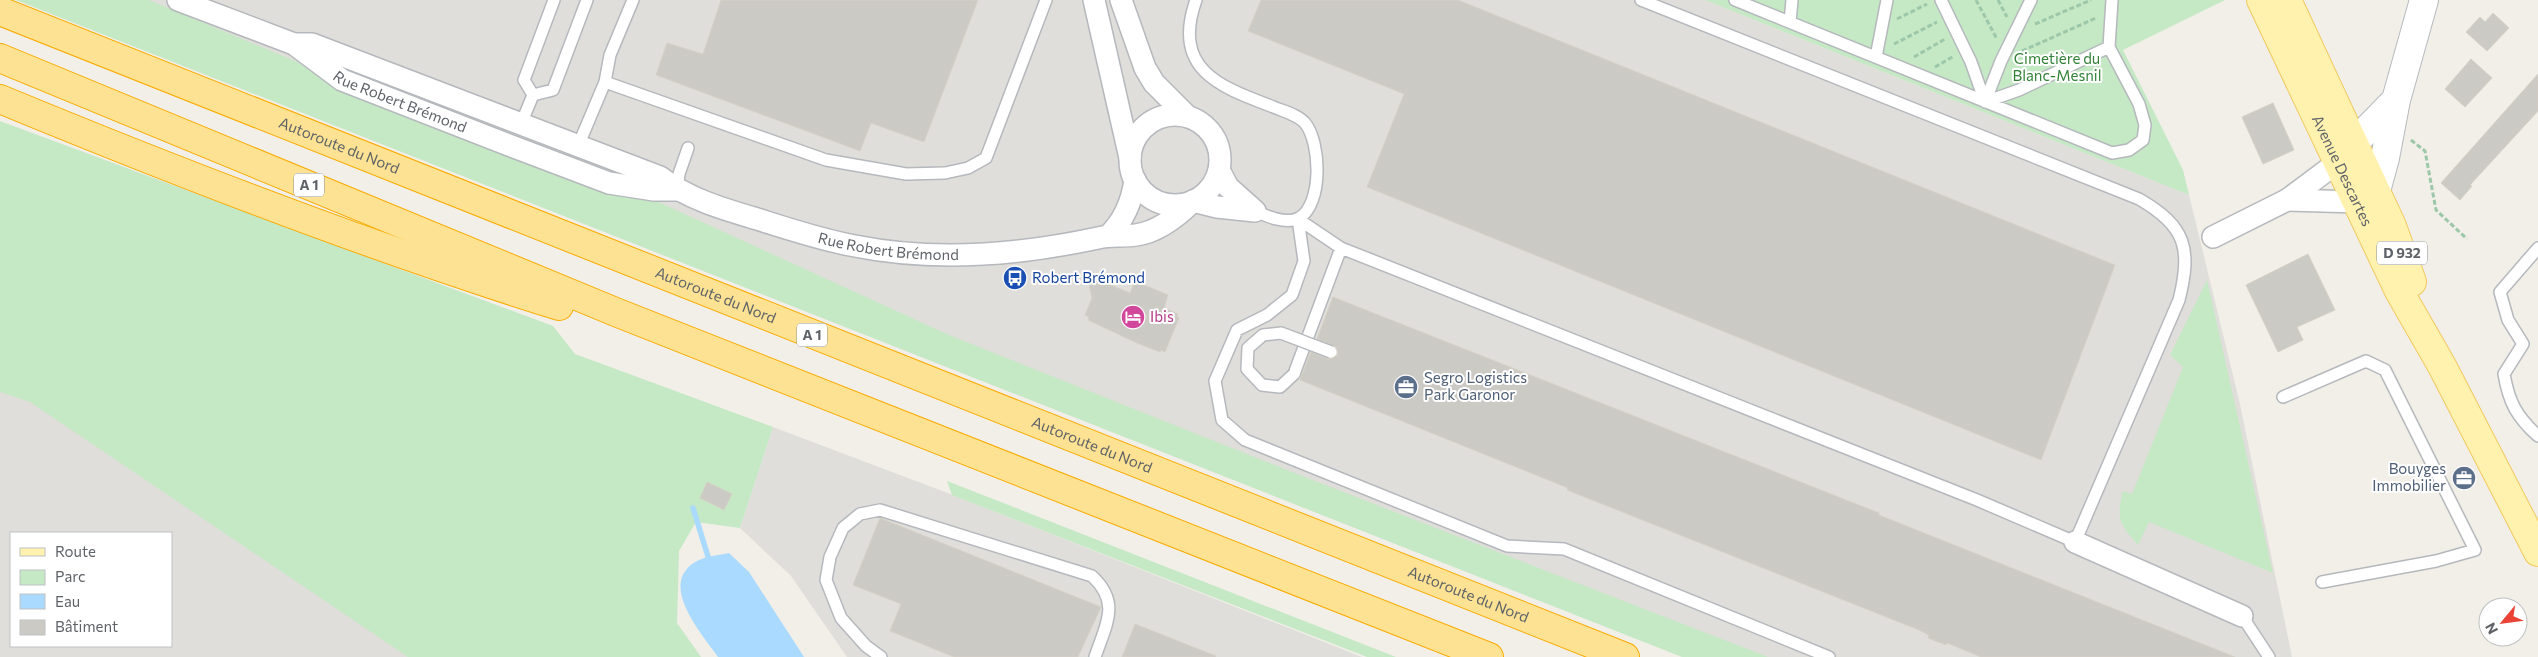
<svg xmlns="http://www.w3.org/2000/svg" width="2538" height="657" font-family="Commissioner,sans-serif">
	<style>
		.industrial { fill: #e0deda; fill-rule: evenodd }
		.green { fill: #c5e8c5 }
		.water { fill: #aadaff }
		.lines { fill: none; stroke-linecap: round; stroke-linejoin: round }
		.stream { stroke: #aadaff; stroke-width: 5.5 }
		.building { fill: #cccac5; stroke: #d6d1c6 }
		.lane-casing { stroke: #b5b8bc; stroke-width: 14 }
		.street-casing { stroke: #b5b8bc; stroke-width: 24 }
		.secondary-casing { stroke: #b6babf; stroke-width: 30 }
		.primary-casing { stroke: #f2c960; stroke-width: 30 }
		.highway-casing { stroke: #f9ab00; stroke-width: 30 }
		.path { stroke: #9cc7a9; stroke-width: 3; stroke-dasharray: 5 2.5; stroke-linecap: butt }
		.lane { stroke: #fff; stroke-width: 11 }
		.street { stroke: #fff; stroke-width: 21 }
		.secondary { stroke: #fff; stroke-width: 28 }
		.primary { stroke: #fff2af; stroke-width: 28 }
		.highway { stroke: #fde293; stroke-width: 28 }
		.lane-bridge-casing { stroke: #b5b8bc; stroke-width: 14; stroke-linecap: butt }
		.lane-bridge { stroke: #fff; stroke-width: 11 }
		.labels { text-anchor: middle; stroke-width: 4; stroke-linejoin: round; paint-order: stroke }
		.shield { fill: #fff; stroke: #8f9295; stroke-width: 1 }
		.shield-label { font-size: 14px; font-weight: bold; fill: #5f6368 }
		.park-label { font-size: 15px; fill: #348238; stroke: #fff }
		.street-label { font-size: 15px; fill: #5f6368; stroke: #fff }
		.transit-label { font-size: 15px; fill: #164399; stroke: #fff; text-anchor: start }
		.hotel-label { font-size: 15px; fill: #b23c85; stroke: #fff; text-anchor: start }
		.service-label { font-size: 15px; fill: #4e5e75; stroke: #fff; text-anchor: start }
	</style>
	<rect width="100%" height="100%" fill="#f1efe8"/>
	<path class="industrial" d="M62,0H1705L2189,195L2240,404L2292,657H1697Z
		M0,128L642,560L689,657H0ZM11,533H171V646H11Z
		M773,427L945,492L1362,657H847L791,576L740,528Z"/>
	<path class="green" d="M16,0H149L295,61L332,83L617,195L654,200L949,335L1292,472L1768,657H1682Z
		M1705,0H2225L2123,50L2183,170L2189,195Z
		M0,121L553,326L575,354L773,427L740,528L696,522L679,551L677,623L701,657H408L30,402L0,392Z
		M2207,280L2273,573L2149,522L2138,545C2119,524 2116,518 2123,491L2132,494L2183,367L2170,355Z
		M947,481L1396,657H1367L952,495Z"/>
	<path class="water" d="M729,553L749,572L804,657H718C701,633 655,581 699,560C707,556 720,555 729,553Z"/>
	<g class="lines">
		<path class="stream" d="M693,508L710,563"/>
	</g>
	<path class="building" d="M721,0H978L924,142L871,123L860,151L656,75L667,43L703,54Z
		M1261,0H1458L2115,265L2041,460L1367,187L1404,94L1248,31Z
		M2493,13L2509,28L2487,51L2466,32L2480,17L2485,22Z
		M2471,59L2492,78L2465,107L2445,89Z
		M2538,74V111L2470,185L2472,186L2460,200L2441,183Z
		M2273,103L2294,150L2263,164L2242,117Z
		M2308,254L2335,310L2297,327L2303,340L2278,352L2246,285Z
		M1087,275L1130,293L1135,281L1168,295L1164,308L1178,314L1177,317L1179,318L1165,352L1161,350L1160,352L1137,343L1088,320L1089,317L1085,315L1092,298Z
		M1333,297L1879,513V515L2235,657H1981L1947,643L1946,645L1928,638L1929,635L1919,630L1567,490L1568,488L1300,380L1311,352L1329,359L1338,355L1336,347L1317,339Z
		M707,482L732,494L724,510L700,498Z
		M880,518L1101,607L1078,657H954L890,631L901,604L853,585Z
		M1135,624L1216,656L1215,657H1122Z"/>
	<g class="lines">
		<g class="lane-casing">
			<path id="lane" d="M1196,0C1172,68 1217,86 1271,106C1282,111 1297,114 1305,123C1321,143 1323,204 1299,218C1286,225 1266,216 1255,211
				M1735,0L2112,153L2129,150L2143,140L2145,125L2139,104L2109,47L2112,0
				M1941,0L1971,62L1985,102
				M1790,22L1792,0
				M1876,57L1887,0
				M605,82L826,160L906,174L945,173L968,168L986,158L1046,0
				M533,95L553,90L587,0
				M533,95L524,80L554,0
				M1985,102L2019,90L2109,47
				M1985,102L2001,61L2031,0
				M521,124L533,95
				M578,146L605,82L610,55L633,0
				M677,190L679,174L688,148
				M1298,219L1341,248L1977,500L2075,542L2179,300C2192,249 2186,226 2139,199L1641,0
				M1298,219L1304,261L1292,295L1267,315L1237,330L1215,381L1222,420L1245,440L1507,546L1564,549L1829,657
				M2538,248L2500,292L2508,320L2523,344L2504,374C2509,403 2517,417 2538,436
				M1294,374L1341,248
				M2283,397L2366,361L2385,370L2475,550L2436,561L2322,582
				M2242,616L2269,657
				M881,657L866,646L841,618L826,580L830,557L843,528L860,514L880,510L1092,576C1121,603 1106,624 1095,657"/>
		</g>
		<g class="street-casing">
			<g id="street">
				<path id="s1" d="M178,0L294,44L342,80L514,147L609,183L654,190H677"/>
				<path d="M1094,0L1130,158"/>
				<path d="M1121,0L1145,68L1154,83L1187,116"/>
				<path id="s2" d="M294,44H312L660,177C688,199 723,209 757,219C789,229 821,240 855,246C935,262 1019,255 1098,238C1111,235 1123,237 1136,235C1158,232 1178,216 1193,201"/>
				<circle cx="1175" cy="160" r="45"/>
				<path d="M2287,200L2358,202"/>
				<path d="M1193,201L1217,207L1255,211L1228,187L1219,170"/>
				<path d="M1108,236C1123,222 1132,201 1135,180"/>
				<path d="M2213,237L2287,200L2338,162"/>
				<path d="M2075,542L2242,616"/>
			</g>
		</g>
		<g class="secondary-casing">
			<path id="secondary" d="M2354,143L2396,100
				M2376,191L2385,158L2396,100L2424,0"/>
		</g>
		<g class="primary-casing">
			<g id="primary">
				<path id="s3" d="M2261,0L2399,291L2442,366L2538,552"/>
				<path d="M2287,0L2392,226L2412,282"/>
			</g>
		</g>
		<g class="highway-casing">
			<g id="highway">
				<path id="s4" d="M0,11L1625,657"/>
				<path d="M0,58L618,313L1489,657"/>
				<path d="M0,99C184,175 370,247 559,306"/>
			</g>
		</g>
		<path class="path" d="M1976,0L1997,39
			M1998,0L2007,17
			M1897,19L1927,4
			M2035,24L2091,0
			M1894,44L1937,22
			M2022,51L2096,18
			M1914,57L1945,39
			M1935,67L1954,56
			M2411,140L2425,151L2436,210L2467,239"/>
		<use href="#lane" class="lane"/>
		<use href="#street" class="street"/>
		<use href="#secondary" class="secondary"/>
		<use href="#primary" class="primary"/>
		<use href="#highway" class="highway"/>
		<g class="lane-bridge-casing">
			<path id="lane-bridge" d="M1294,374L1280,387L1262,385L1247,369L1248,348L1263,335L1281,333L1331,352"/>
		</g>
		<use href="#lane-bridge" class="lane-bridge"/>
	</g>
	<defs>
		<g id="bus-disc" transform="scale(1.25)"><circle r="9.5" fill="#1a4fb4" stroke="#fff"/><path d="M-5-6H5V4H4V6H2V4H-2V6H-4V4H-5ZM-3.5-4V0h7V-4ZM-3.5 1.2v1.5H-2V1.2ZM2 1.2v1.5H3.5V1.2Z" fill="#fff"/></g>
		<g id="hotel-disc" transform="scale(1.25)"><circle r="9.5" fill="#d1479c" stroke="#fff"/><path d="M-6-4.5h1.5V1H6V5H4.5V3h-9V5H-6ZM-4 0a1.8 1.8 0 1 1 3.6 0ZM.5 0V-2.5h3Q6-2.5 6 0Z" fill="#fff"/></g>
		<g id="office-disc" transform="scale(1.25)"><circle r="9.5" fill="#5c6f8a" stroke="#fff"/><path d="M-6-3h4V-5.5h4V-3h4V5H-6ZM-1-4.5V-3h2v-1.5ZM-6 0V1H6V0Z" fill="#fff"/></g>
	</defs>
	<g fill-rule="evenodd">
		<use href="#bus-disc" x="1015" y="278"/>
		<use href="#hotel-disc" x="1133" y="317"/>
		<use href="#office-disc" x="1406" y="387"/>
		<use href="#office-disc" x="2464" y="478"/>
	</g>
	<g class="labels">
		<g class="shield">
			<rect x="294" y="173.5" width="30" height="23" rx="4"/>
			<rect x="2377" y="241.5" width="50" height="23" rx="4"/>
			<rect x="797" y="323.5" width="30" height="23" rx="4"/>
		</g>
		<g class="shield-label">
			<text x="309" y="190">A 1</text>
			<text x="2402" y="258">D 932</text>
			<text x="812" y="340">A 1</text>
		</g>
		<g class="park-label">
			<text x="2057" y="64">Cimetière du<tspan x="2057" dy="17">Blanc-Mesnil</tspan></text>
		</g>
		<g class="street-label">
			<text dy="5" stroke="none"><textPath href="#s1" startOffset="246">Rue Robert Brémond</textPath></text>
			<text dy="5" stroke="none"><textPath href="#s4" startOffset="365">Autoroute du Nord</textPath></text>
			<text dy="5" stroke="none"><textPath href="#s3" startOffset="189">Avenue Descartes</textPath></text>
			<text dy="5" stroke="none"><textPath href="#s2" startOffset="632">Rue Robert Brémond</textPath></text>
			<text dy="5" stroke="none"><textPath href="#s4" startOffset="770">Autoroute du Nord</textPath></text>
			<text dy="5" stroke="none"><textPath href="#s4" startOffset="1175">Autoroute du Nord</textPath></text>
			<text dy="5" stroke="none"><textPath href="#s4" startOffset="1580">Autoroute du Nord</textPath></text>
		</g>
		<g class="transit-label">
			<text x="1032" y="283">Robert Brémond</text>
		</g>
		<g class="hotel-label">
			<text x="1150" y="322">Ibis</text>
		</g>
		<g class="service-label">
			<text x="1424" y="383">Segro Logistics<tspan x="1424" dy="17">Park Garonor</tspan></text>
			<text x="2446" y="474" text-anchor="end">Bouyges<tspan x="2446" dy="17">Immobilier</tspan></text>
		</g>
	</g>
	<rect x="10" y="532" width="162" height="115" fill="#ffffff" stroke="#bfc1c3"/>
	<rect x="20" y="548" width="25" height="8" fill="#fff2af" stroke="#bfc1c3"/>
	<text x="55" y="557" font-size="15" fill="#5f6368">Route</text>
	<rect x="20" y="570" width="25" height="15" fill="#c5e8c5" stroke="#bfc1c3"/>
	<text x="55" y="582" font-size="15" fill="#5f6368">Parc</text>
	<rect x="20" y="594" width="25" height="15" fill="#aadaff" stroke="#bfc1c3"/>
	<text x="55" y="607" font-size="15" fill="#5f6368">Eau</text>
	<rect x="20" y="620" width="25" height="15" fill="#cccac5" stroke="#bfc1c3"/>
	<text x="55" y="632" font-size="15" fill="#5f6368">Bâtiment</text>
	<g transform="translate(2503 622) rotate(241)"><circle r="24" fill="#ffffff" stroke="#bfc1c3"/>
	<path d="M0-4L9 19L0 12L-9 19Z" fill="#ea4335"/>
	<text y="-8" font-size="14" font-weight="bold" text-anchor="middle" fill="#5f6368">N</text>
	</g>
</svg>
